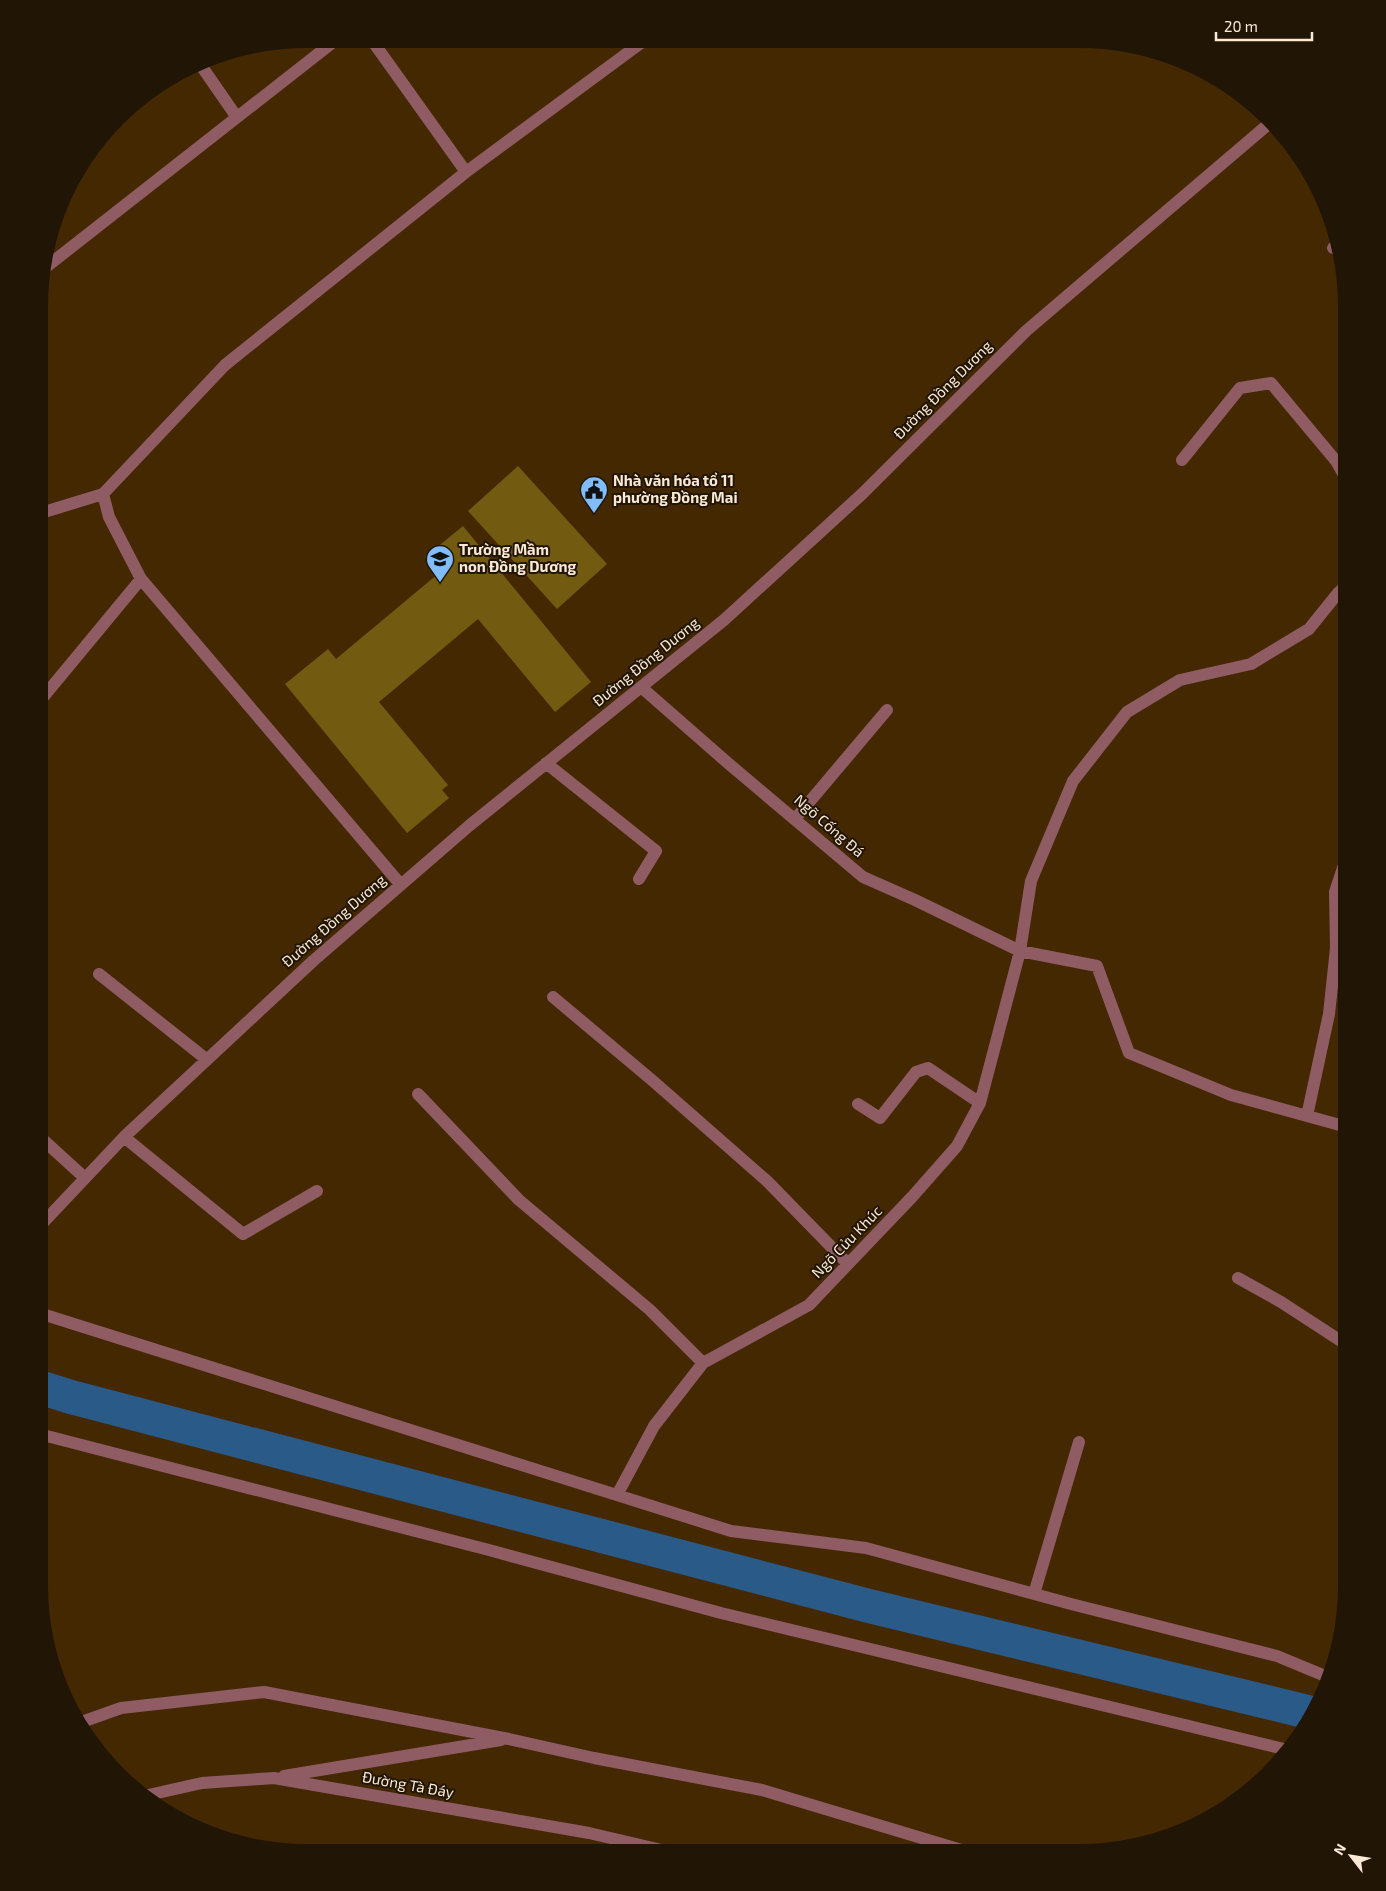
<svg xmlns="http://www.w3.org/2000/svg" width="1386" height="1891" font-family="'Exo 2',sans-serif">
	<style>
		.lines { fill: none; stroke-linecap: round; stroke-linejoin: round }
		.canal { stroke: #2a5a88; stroke-width: 34 }
		.building { fill: #725b10 }
		.minor { stroke: #8f5c64; stroke-width: 12 }
		.labels { text-anchor: middle; stroke-width: 4; stroke-linejoin: round; paint-order: stroke }
		.street-label { font-size: 15px; fill: #fbe9d5; stroke: #211506 }
		.poi-label { font-size: 15px; font-weight: bold; fill: #fbe9d5; stroke: #211506; text-anchor: start }
	</style>
	<rect width="100%" height="100%" fill="#442802"/>
	<g class="lines">
		<path class="canal" d="M39,1387L71,1397L869,1606L1312,1713"/>
	</g>
	<path class="building" d="M518,466L607,564L557,609L468,511Z
		M463,526L591,682L555,712L478,619L379,702L448,785L442,790L449,798L407,833L285,684L328,649L336,659L439,573L425,557Z"/>
	<g class="lines">
		<path class="minor" d="M371,39L466,172
			M200,64L236,116
			M1333,248L1339,242
			M41,271L337,39
			M1182,460L1240,388L1271,383L1336,461L1347,480
			M103,494L109,517L141,579
			M41,513L103,494L225,365L466,172L645,40
			M641,687L729,764L863,877L915,900L1020,951L1097,966L1129,1053L1231,1095L1347,1127
			M40,701L141,579L401,885
			M546,763L656,851L639,879
			M795,819L887,710
			M99,974L206,1059
			M553,997L653,1081L767,1181L848,1264
			M418,1094L519,1200L650,1310L703,1363
			M858,1104L880,1118L916,1072L928,1068L980,1103
			M1307,1116L1329,1014L1336,948L1335,892L1343,868H1347
			M40,1137L85,1178
			M124,1137L243,1234L317,1191
			M39,1227L124,1137L313,961L470,825L724,620L862,494L1026,331L1272,121
			M1238,1278L1281,1302L1347,1345
			M39,1313L731,1531L866,1548L1071,1604L1277,1656L1330,1678
			M39,1434L489,1550L721,1613L1288,1750
			M617,1495L654,1426L703,1363L809,1305L912,1197L957,1146L980,1103L1020,951L1031,881L1073,781L1127,712L1180,680L1251,664L1309,629L1338,593L1347,585
			M1034,1594L1079,1442
			M79,1723L121,1708L264,1692L509,1739L594,1758L762,1790L968,1852
			M284,1776L501,1740
			M144,1796L202,1783L274,1778L589,1833L666,1851"/>
	</g>
	<defs>
		<g id="civic-pin" transform="scale(1.4375)"><path d="M0 17L-7.5 6A9.5 9.5 0 1 1 7.5 6Z" fill="#80bdfa" stroke="#211506"/><path d="M-.6-6.5H3V-4.5H.6V-3L4-1V1h2V6H-6V1h2V-1L-.6-3ZM-1.2 2.5V6h2.4V2.5Z" fill="#111"/></g>
		<g id="school-pin" transform="scale(1.4375)"><path d="M0 17L-7.5 6A9.5 9.5 0 1 1 7.5 6Z" fill="#80bdfa" stroke="#211506"/><path d="M0-5L7-2L0 1L-7-2ZM-4 1L0 2.5L4 1V4Q0 6-4 4Z" fill="#111"/></g>
	</defs>
	<g fill-rule="evenodd">
		<use href="#civic-pin" x="594" y="490"/>
		<use href="#school-pin" x="440" y="559"/>
	</g>
	<g class="labels">
		<g class="street-label">
			<text transform="translate(943 390) rotate(-45)" y="5">Đường Đồng Dương</text>
			<text transform="translate(646 662) rotate(-39)" y="5">Đường Đồng Dương</text>
			<text transform="translate(829 826) rotate(41)" y="5">Ngõ Cống Đá</text>
			<text transform="translate(334 921) rotate(-41)" y="5">Đường Đồng Dương</text>
			<text transform="translate(847 1242) rotate(-46)" y="5">Ngõ Cửu Khúc</text>
			<text transform="translate(408 1785) rotate(10)" y="5">Đường Tà Đáy</text>
		</g>
		<g class="poi-label">
			<text x="613" y="486">Nhà văn hóa tổ 11<tspan x="613" dy="17">phường Đồng Mai</tspan></text>
			<text x="459" y="555">Trường Mầm<tspan x="459" dy="17">non Đồng Dương</tspan></text>
		</g>
	</g>
	<path d="M0 0H1386V1891H0ZM306 48H1080A258 258 0 0 1 1338 306V1586A258 258 0 0 1 1080 1844H306A258 258 0 0 1 48 1586V306A258 258 0 0 1 306 48Z" fill="#211506" fill-rule="evenodd"/>
	<g transform="translate(1351 1856) rotate(301)" stroke="#211506" stroke-width="4" paint-order="stroke">
	<path d="M0-4L9 19L0 12L-9 19Z" fill="#fbe9d5"/>
	<text y="-8" font-size="14" font-weight="bold" text-anchor="middle" fill="#fbe9d5">N</text>
	</g>
	<path d="M1216 32v8h96v-8" fill="none" stroke="#fbe9d5" stroke-width="2.5"/>
	<text x="1224" y="32" font-size="15" fill="#fbe9d5" stroke="#211506" stroke-width="4" paint-order="stroke">20 m</text>
</svg>
